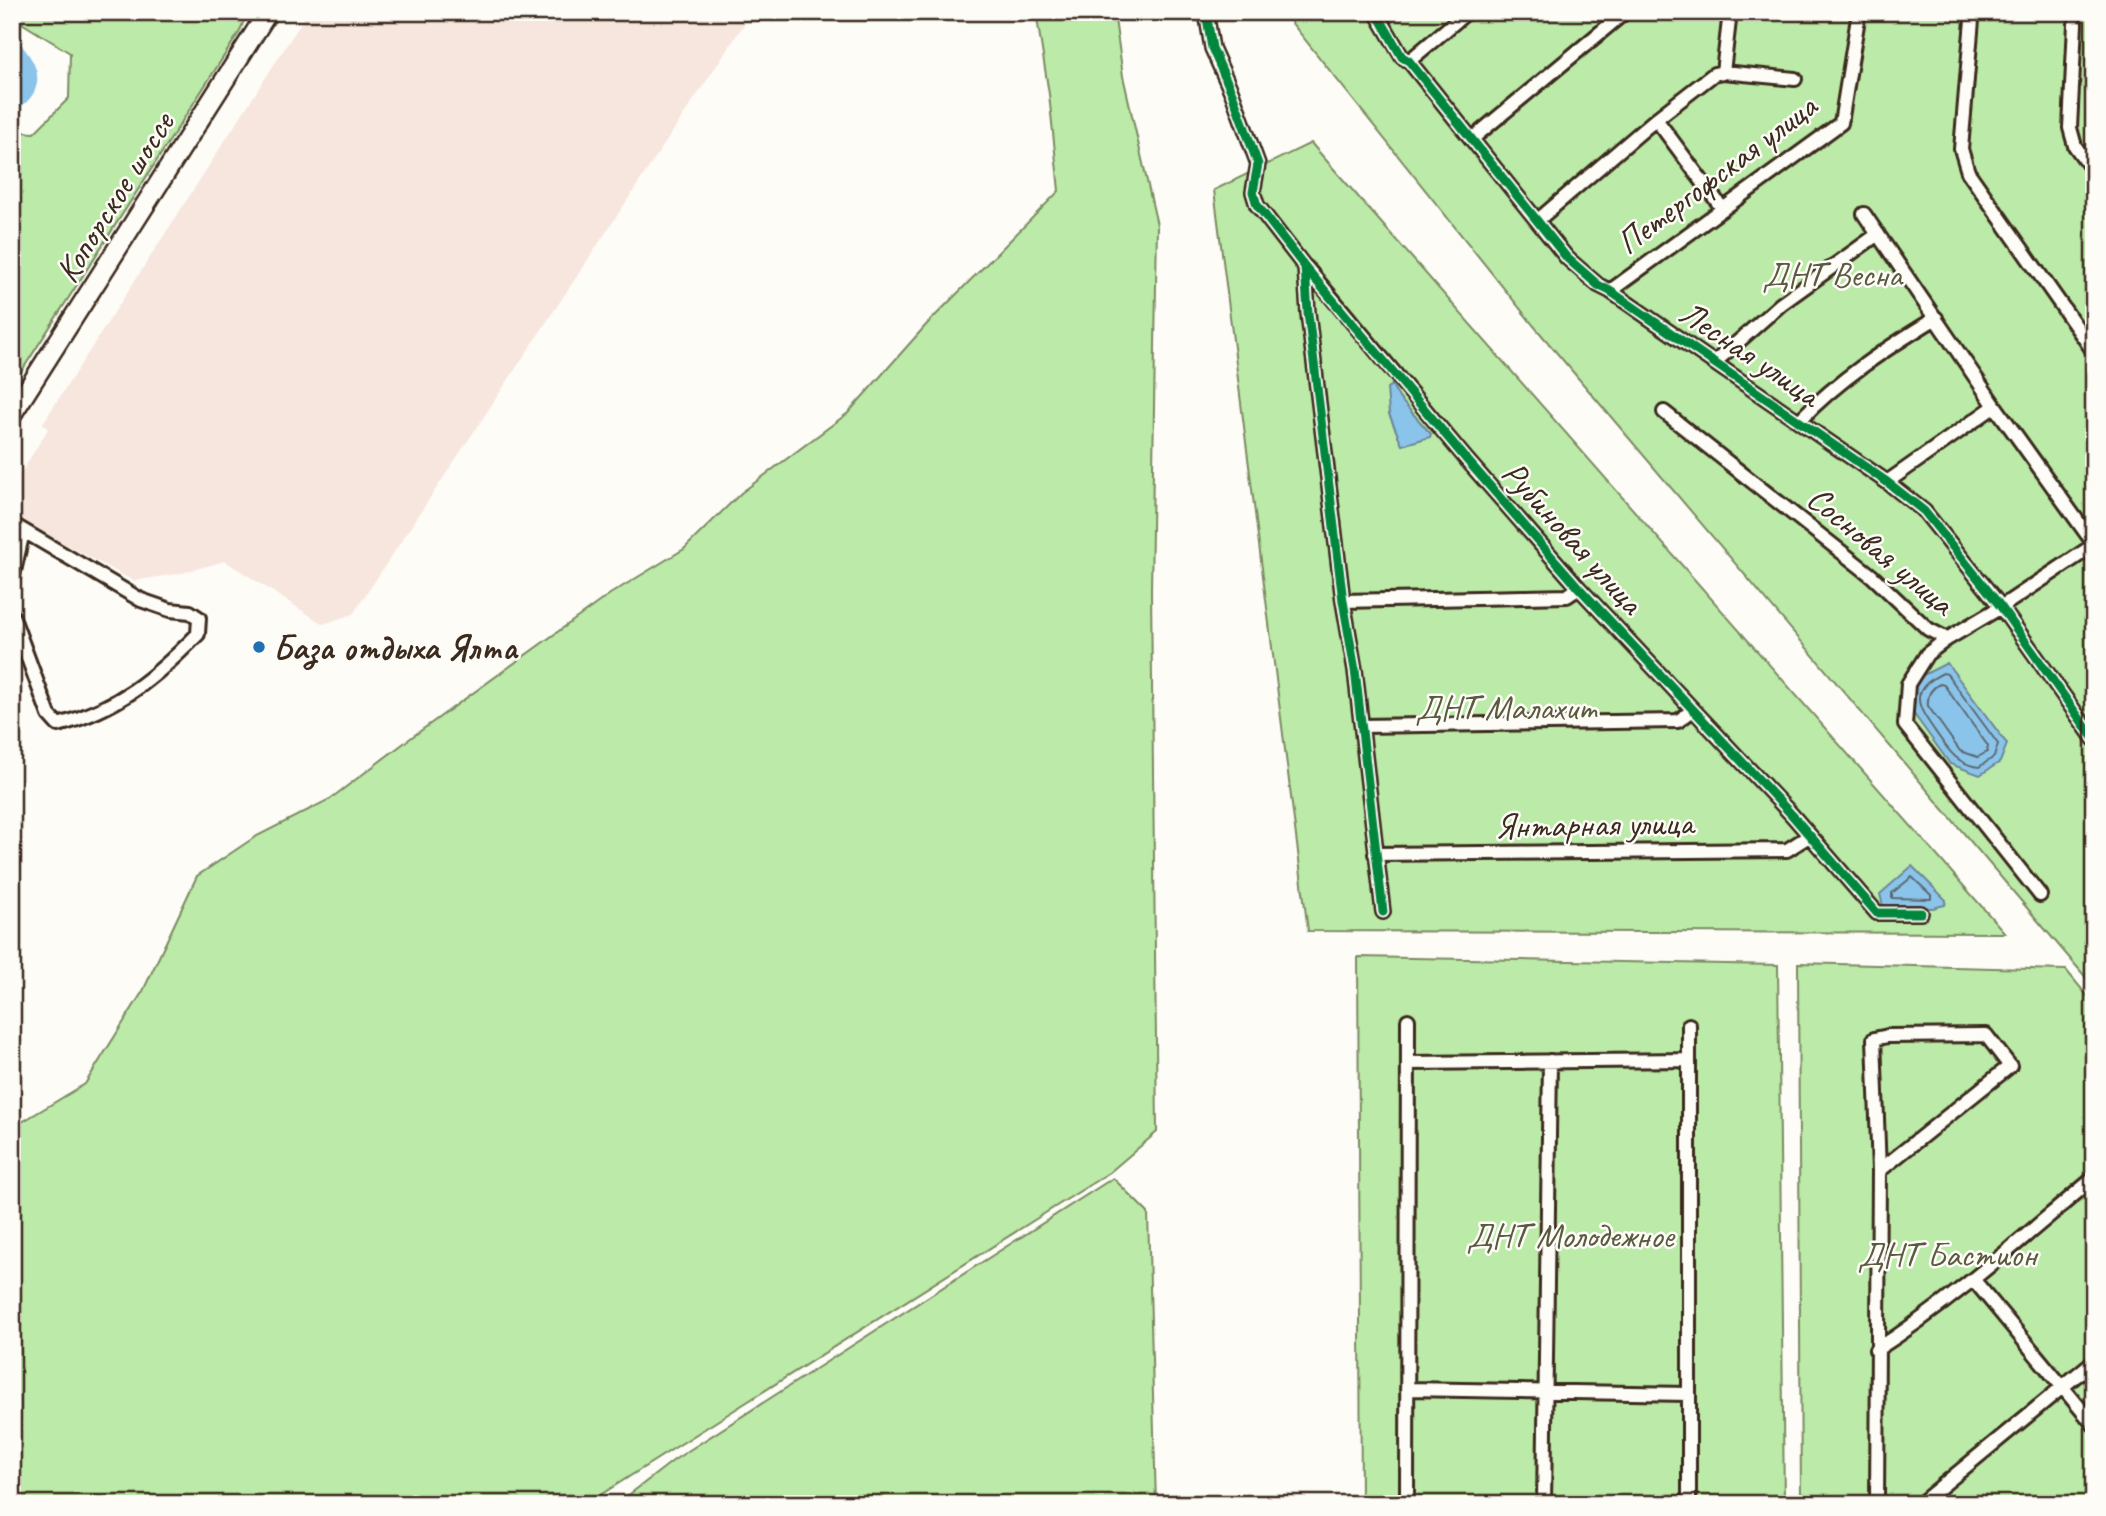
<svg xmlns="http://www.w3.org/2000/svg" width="2106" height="1516" font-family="Caveat,sans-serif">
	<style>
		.built { fill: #f7e6dd }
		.green { fill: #bceaa8; stroke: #7c8a63; stroke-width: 2 }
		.water { fill: #8bc4ea; stroke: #6b8698; stroke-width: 2 }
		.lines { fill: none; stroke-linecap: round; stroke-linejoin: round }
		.shore { stroke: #5b6870; stroke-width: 2 }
		.river { stroke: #8bc4ea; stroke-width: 18 }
		.street-casing { stroke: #3b2a1e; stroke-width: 18 }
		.secondary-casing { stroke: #3b2a1e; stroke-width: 23 }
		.street { stroke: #fdfcf7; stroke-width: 12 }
		.secondary { stroke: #fdfcf7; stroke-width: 18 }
		.cycleway-casing { stroke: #fdfcf7; stroke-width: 13 }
		.cycleway { stroke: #00873e; stroke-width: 9 }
		.poi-dot { fill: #1f6fb2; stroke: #fdfcf7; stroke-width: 2.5 }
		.labels { text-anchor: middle; stroke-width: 5; stroke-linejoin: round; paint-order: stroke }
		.street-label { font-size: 35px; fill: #3b2a1e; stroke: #fdfcf7 }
		.park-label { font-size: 35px; fill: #5b5a40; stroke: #fdfcf7 }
		.poi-label { font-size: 35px; font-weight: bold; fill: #3b2a1e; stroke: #fdfcf7; text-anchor: start }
	</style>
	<rect width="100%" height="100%" fill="#fdfcf7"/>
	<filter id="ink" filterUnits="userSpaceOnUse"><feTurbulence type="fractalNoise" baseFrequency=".0143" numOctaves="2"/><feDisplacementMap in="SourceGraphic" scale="14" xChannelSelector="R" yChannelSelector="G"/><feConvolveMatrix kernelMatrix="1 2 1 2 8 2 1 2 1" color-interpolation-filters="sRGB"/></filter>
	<g filter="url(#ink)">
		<path class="built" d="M308,12H752L353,614L323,624L225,561L182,573L134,581L12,516V488L48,429L43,423Z"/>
		<path class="green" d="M12,12H247L240,31L12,386V131L34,133L69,98L70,53L12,17Z
			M1036,12H1114L1123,76L1157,225L1151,590L1157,1132L1110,1172L586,1504H12V1128L85,1084L143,991L197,876L255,837L330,799L412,737L610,594L684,549L741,493L848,413L927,324L1059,191L1049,94Z
			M1283,12H2094V987L1534,326Z
			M1311,143L2005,933L1308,931L1214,190Z
			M1358,957L1778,965L1784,1504H1361Z
			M1798,963L2066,970L2094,1004V1504H1801Z
			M1113,1178L1148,1213L1156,1504H617L674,1460Z"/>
		<path class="water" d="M1392,385L1399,398L1431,434L1430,437L1402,445L1389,414L1387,388Z
			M1947,663L2007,744L2000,762L1980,775L1950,764L1911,710L1912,694L1921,676Z
			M1912,866L1946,900L1945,905L1933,908L1883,906L1880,894Z"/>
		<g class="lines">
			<path class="shore" d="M1943,673L1947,674L1998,744L1994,757L1979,767C1957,764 1949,751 1937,734C1918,707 1906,691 1943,673Z
				M1940,684L1944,685L1988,746L1987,752L1978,757L1960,751L1928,706C1927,696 1931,688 1940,684Z
				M1912,877L1931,895V899L1892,898V893Z"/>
			<path class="river" d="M12,48C29,67 38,85 12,102"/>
			<g class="street-casing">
				<path id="street" d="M1206,12L1212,48L1232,93L1258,164L1253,192L1257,205L1305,267L1308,313L1343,601L1355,670L1383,912
					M1376,12L1402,57L1409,61L1567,258L1598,285L1610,291L1887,482L1924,511L2001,607L2094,739
					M1972,20L1961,149L1968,172L2094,352
					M2075,24L2070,128L2075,146L2094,172
					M1409,61L1467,12
					M1723,72L1795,79
					M1656,119L1722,208
					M1472,139L1625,12
					M1864,214L1995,406L2094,544
					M1538,220L1656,119L1714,74L1723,72L1730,12
					M1306,267L1467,460L1579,588L1792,815L1877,913H1921
					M1610,291L1841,123L1859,12
					M1714,363L1781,304L1878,234
					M1664,412L1872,576L1928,629L1947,639L1927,654L1908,684L1905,725L2040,895
					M1799,421C1839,379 1887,348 1936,318
					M1887,482L1995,406
					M12,524L141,600L170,610L190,612L199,618L198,634C155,678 118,709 58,725L49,715L12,615
					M12,580L23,532
					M1343,601L1567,596L1579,588
					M1947,639L2001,607L2094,545
					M1362,726L1678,721L1693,710
					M1375,854L1787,850L1809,836
					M1408,1063L1689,1060
					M1973,1279L2094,1425
					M1876,1350C1954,1300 2023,1237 2094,1178
					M1407,1389L1689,1394
					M1407,1504L1408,1020
					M1544,1504L1550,1061
					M1689,1504V1025
					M1877,1504L1879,1171L1874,1039L1888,1036L1986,1035L2010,1066L1879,1171
					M1920,1504L2094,1361"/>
			</g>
			<g class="secondary-casing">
				<path id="secondary" d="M12,414L268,12"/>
			</g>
			<use href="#street" class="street"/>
			<use href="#secondary" class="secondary"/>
			<g class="cycleway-casing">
				<path id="cycleway" d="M1206,12L1212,48L1232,93L1258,164L1253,192L1257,205L1305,267L1308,313L1343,601L1355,670L1383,912
					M1376,12L1402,57L1409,61L1567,258L1598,285L1610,291L1887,482L1924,511L2001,607L2094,739
					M1305,267L1467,460L1579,588L1792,815L1877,913H1921"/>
			</g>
			<use href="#cycleway" class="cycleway"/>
		</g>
	</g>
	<circle class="poi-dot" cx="259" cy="647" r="7"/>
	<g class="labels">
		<g class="street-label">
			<text transform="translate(1716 174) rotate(-37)" y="12">Петергофская улица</text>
			<text transform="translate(114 197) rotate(-58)" y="12">Копорское шоссе</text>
			<text transform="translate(1750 353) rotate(34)" y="12">Лесная улица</text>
			<text transform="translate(1573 537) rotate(48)" y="12">Рубиновая улица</text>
			<text transform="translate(1881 550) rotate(40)" y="12">Сосновая улица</text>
			<text transform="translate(1594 824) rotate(-1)" y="12">Янтарная улица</text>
		</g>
		<g class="park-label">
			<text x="1832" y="286">ДНТ Весна</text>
			<text x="1506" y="719">ДНТ Малахит</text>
			<text x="1570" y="1247">ДНТ Молодежное</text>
			<text x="1947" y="1266">ДНТ Бастион</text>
		</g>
		<g class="poi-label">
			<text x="273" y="659">База отдыха Ялта</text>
		</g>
	</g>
	<rect width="2106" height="1516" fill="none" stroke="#fdfcf7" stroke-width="42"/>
	<rect x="21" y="21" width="2064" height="1474" fill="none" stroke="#3b2a1e" stroke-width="2.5" filter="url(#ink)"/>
</svg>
